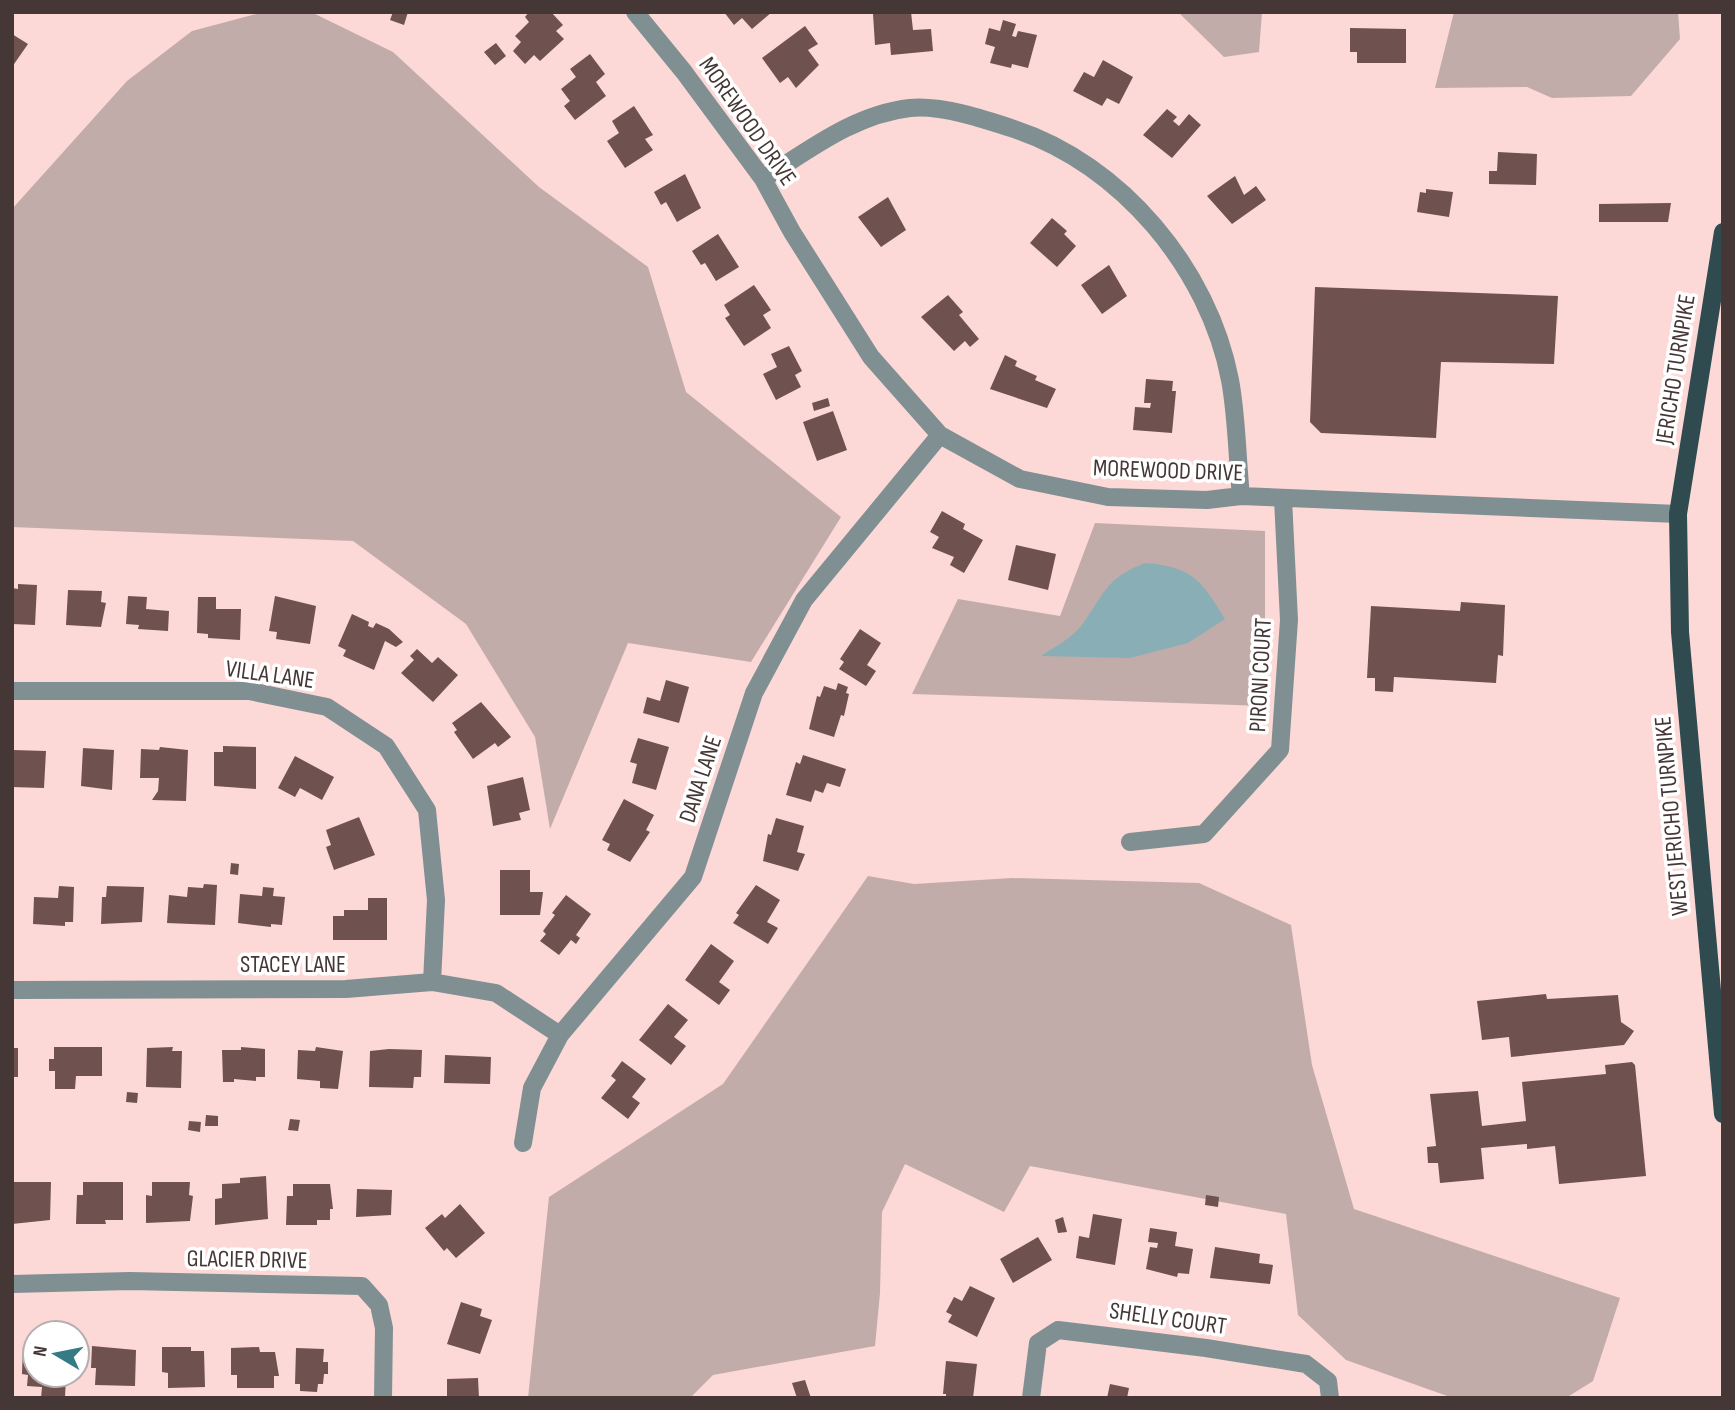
<svg xmlns="http://www.w3.org/2000/svg" width="1735" height="1410" font-family="'Sofia Sans Condensed',sans-serif">
	<style>
		.green { fill: #c2acaa }
		.water { fill: #89aeb5 }
		.building { fill: #6f514f }
		.lines { fill: none; stroke-linecap: round; stroke-linejoin: round }
		.minor { stroke: #7f8f92; stroke-width: 18 }
		.major { stroke: #2f4b50; stroke-width: 18 }
		.labels { text-anchor: middle; stroke-width: 7; stroke-linejoin: round; paint-order: stroke }
		.street-label { font-size: 24px; fill: #453736; stroke: #fff }
	</style>
	<rect width="100%" height="100%" fill="#fcd9d6"/>
	<path class="green" d="M264,12H311L393,52L539,187L648,267L686,392L841,517L751,662L628,643L550,829L535,737L466,624L353,541L12,527V209L127,81L192,31Z
		M1178,12H1262L1259,52L1224,57Z
		M1454,12H1678L1680,39L1631,96L1552,98L1527,87L1435,88Z
		M1095,523L1265,531V706L912,694L958,599L1060,616Z
		M868,876L914,884L1012,878L1199,883L1291,925L1312,1065L1354,1209L1620,1298L1593,1381L1566,1398H1453L1346,1360L1298,1315L1286,1214L1030,1166L1004,1212L905,1164L882,1212L880,1293L875,1346L713,1375L690,1398H528L549,1197L723,1084Z"/>
	<path class="water" d="M1145,563C1193,567 1201,580 1225,619L1188,643L1130,658L1041,656C1054,647 1072,638 1081,626C1105,594 1104,579 1145,563Z"/>
	<path class="building" d="M393,12H408L404,25L390,20Z
		M529,12H551L563,25L556,31L564,39L540,61L534,55L525,64L513,51L521,42L515,36L529,22L525,17Z
		M724,12H772L752,29L742,18L734,25Z
		M911,12L913,30L931,29L933,51L891,55L890,43L875,45L873,14Z
		M1003,20L1016,24L1012,36L1016,37L1018,31L1037,35L1028,68L1012,64L1011,68L990,63L995,47L985,44L989,28L1000,31Z
		M805,26L818,44L808,50L819,65L796,88L788,77L780,83L762,58Z
		M1350,28L1406,29V63H1357V52H1350Z
		M12,34L28,44L12,67Z
		M496,43L506,56L495,65L484,52Z
		M590,54L605,74L596,82L606,96L575,120L564,106L570,101L561,89L576,77L570,69Z
		M1103,60L1133,77L1119,104L1107,98L1102,106L1073,91L1084,72L1094,77Z
		M634,106L653,135L645,139L653,150L625,168L607,141L619,133L612,121Z
		M1167,109L1177,117L1173,121L1179,126L1189,114L1201,125L1172,158L1143,135Z
		M1498,152L1537,154L1536,185L1489,184V171H1497Z
		M685,174L701,208L677,222L666,202L661,205L654,192Z
		M1235,176L1244,195L1256,186L1266,200L1232,224L1207,196Z
		M1426,189L1453,192L1449,217L1417,212L1420,192L1426,193Z
		M888,197L906,230L881,247L858,217Z
		M1671,203L1668,222H1599V204Z
		M1052,218L1067,231L1064,234L1076,246L1057,267L1030,243Z
		M718,234L739,267L716,281L705,263L701,265L692,251Z
		M1109,265L1127,296L1102,314L1081,285Z
		M754,285L771,310L763,315L771,328L744,346L725,318L730,315L724,305Z
		M1315,287L1558,296L1554,364L1441,362L1436,438L1321,433L1310,422Z
		M948,295L963,312L959,315L979,339L970,347L965,341L954,351L921,317Z
		M789,346L802,371L795,375L801,387L776,400L763,374L777,367L771,354Z
		M1005,355L1017,361L1015,366L1037,376L1035,380L1056,389L1047,408L990,389Z
		M1146,379L1173,381L1172,391H1176L1172,433L1133,430L1135,407L1150,408L1151,403H1144Z
		M828,398L830,406L814,411L812,403Z
		M833,411L847,450L817,461L803,422Z
		M942,511L965,524L963,529L983,540L964,573L950,565L954,557L932,548L939,537L930,532Z
		M1016,545L1056,554L1048,590L1008,580Z
		M18,584L37,585L35,625L12,624V588L18,589Z
		M68,590L102,591L101,602L106,603L101,627L66,625Z
		M128,596L147,597L146,609L169,611L168,631L138,629L139,625L126,624Z
		M275,596L316,606L310,644L276,639L277,632L269,631Z
		M198,597H216V609H241L240,640L208,638V634L197,633Z
		M1461,602L1505,605L1503,656L1498,655L1496,683L1394,677L1393,692L1375,691V678H1367L1371,606L1460,611Z
		M352,614L369,622L368,626L373,628L376,623L389,629L403,642L396,647L385,641L374,670L343,656L346,650L338,646Z
		M860,629L881,643L867,665L876,671L866,686L839,669L844,662L840,659Z
		M417,649L432,663L438,657L458,675L433,702L401,673L414,660L410,656Z
		M666,680L689,687L679,723L643,713L647,697L660,701Z
		M838,683L848,687L846,693L849,694L844,716L841,715L834,737L809,729L817,696L820,697L824,686L836,690Z
		M481,702L511,737L498,747L495,743L473,759L454,732L457,730L452,723Z
		M638,738L669,747L656,790L632,783L637,764L630,762Z
		M223,746L256,747V789L214,786V752H223Z
		M160,747L188,750L186,801L152,800L158,791L159,778H140L141,749L159,750Z
		M83,748L114,750L112,790L81,786Z
		M13,750L46,751L44,788L12,787Z
		M803,755L846,769L840,787L827,783L823,793L815,790L811,802L786,795L796,762L800,764Z
		M295,756L334,777L322,800L300,788L295,797L278,788Z
		M523,777L530,810L519,813L521,820L493,826L487,786Z
		M624,799L654,815L646,830L650,832L630,862L607,850L610,844L602,840Z
		M359,817L375,855L334,870L326,847L331,845L326,830Z
		M776,818L804,826L797,852L805,854L798,871L763,861L768,834L771,835Z
		M231,863L239,864L238,875L230,874Z
		M500,870H530V892H543L540,915H500Z
		M204,884L217,885L215,925L167,923L169,895L187,897L188,887L203,888Z
		M756,885L780,900L767,922L778,928L768,944L733,923L739,915L736,913Z
		M59,886L74,887L73,922H65V926L33,924L34,897L58,898Z
		M107,886L144,887L142,922L101,924L102,897H106Z
		M263,887L274,888L273,896L285,897L282,925L271,924V927L238,923L240,894L262,896Z
		M566,895L591,914L576,935L580,938L576,944L571,940L559,955L540,941L546,934L543,931L555,915L552,913Z
		M368,898H387V940H333V916H344V910H368Z
		M711,944L734,961L719,982L730,990L719,1005L685,980Z
		M1546,994L1547,999L1618,995L1621,1022L1634,1031L1624,1045L1511,1057L1509,1037L1482,1040L1477,1001Z
		M668,1004L688,1020L674,1037L686,1046L671,1065L639,1040Z
		M54,1047H102V1076H76L75,1089H55V1071H49V1059H54Z
		M173,1047L172,1051H182L181,1088L146,1087L147,1048Z
		M241,1047L265,1049V1077H256V1081L234,1079V1082H223L222,1050H241Z
		M316,1047L343,1051L338,1089L320,1088V1081L297,1079L298,1050L315,1051Z
		M12,1048H18V1077H12Z
		M389,1049L422,1050L421,1077H414L413,1088L369,1087L370,1051Z
		M445,1055L491,1057L490,1084L444,1083Z
		M622,1061L646,1079L632,1097L640,1103L628,1119L601,1098L616,1080L611,1076Z
		M1632,1062L1635,1065L1646,1176L1559,1184L1555,1146L1527,1149V1144L1481,1148L1484,1179L1440,1183L1438,1163H1428L1427,1147L1436,1146L1430,1094L1478,1091L1482,1126L1526,1121L1522,1082L1606,1074L1605,1065Z
		M127,1092L138,1093L137,1103L126,1102Z
		M206,1115L218,1116V1126H205Z
		M290,1119L300,1120L298,1131L288,1130Z
		M189,1121L201,1122L200,1132L188,1130Z
		M266,1176L268,1219L215,1225V1199L222,1198V1184L240,1183V1178Z
		M12,1182H51L50,1220L12,1224Z
		M83,1182H123V1220H105L106,1224H76L77,1195H83Z
		M152,1182H190L189,1195L193,1196L190,1221L146,1223V1195L152,1196Z
		M293,1184H330L333,1209H330V1220H317V1225H286L287,1196H293Z
		M357,1189L392,1190L391,1215L356,1217Z
		M1206,1195L1219,1197L1218,1207L1205,1205Z
		M460,1204L485,1233L456,1258L447,1248L444,1251L425,1228L442,1214L445,1218Z
		M1093,1214L1122,1219L1115,1265L1076,1258L1079,1236L1089,1238Z
		M1063,1217L1067,1232L1058,1233L1055,1220Z
		M1150,1228L1177,1232L1175,1246L1193,1249L1189,1274L1178,1273L1177,1277L1146,1269L1150,1247L1157,1248L1158,1243L1148,1242Z
		M1038,1237L1052,1260L1013,1283L1000,1259Z
		M1215,1247L1260,1254L1259,1263L1273,1265L1270,1284L1210,1278Z
		M970,1286L995,1298L977,1337L948,1322L952,1315L946,1312L954,1297L962,1301Z
		M461,1302L482,1309L480,1316L492,1320L480,1354L447,1344Z
		M23,1346L35,1347V1375H66L65,1398H41L42,1387L27,1386L28,1375L22,1374Z
		M92,1346L136,1350L135,1386L95,1385L96,1368H91Z
		M162,1347H191V1351H204L205,1387L168,1388V1373L162,1372Z
		M259,1347L260,1352H275L279,1376H274V1388H237V1375H231V1348Z
		M296,1348L324,1349L323,1362H328V1374H324L323,1384H318L317,1392L300,1391V1384H295Z
		M946,1361L977,1364L973,1398H946V1394H943Z
		M478,1378L479,1398H447V1379Z
		M805,1380L811,1398H797L792,1383Z
		M1110,1384L1129,1388L1127,1398H1107Z"/>
	<g class="lines">
		<path class="minor" d="M635,12L684,72L763,179L792,232L871,357L940,435L1020,479L1108,497L1207,500L1241,496L1678,514
			M763,179C809,150 855,114 910,108C942,105 984,119 1014,129C1121,164 1209,269 1230,380C1237,417 1237,458 1241,496
			M12,691H249L327,707L386,746L427,810L436,900L432,982
			M1130,842L1204,834L1280,750L1289,620L1283,499
			M12,990L346,989L432,982L496,993L560,1035
			M523,1143L532,1088L560,1035L693,877L754,693L804,600L940,435
			M12,1284L130,1281L362,1286L379,1305L384,1328L383,1398
			M1031,1398L1038,1343L1058,1330L1206,1348L1306,1364L1328,1381L1330,1398"/>
		<path class="major" d="M1723,232L1678,514L1680,632L1723,1114"/>
	</g>
	<g class="labels">
		<g class="street-label">
			<text transform="translate(748 121) rotate(55)" y="8">MOREWOOD DRIVE</text>
			<text transform="translate(1675 369) rotate(-81)" y="8">JERICHO TURNPIKE</text>
			<text transform="translate(1168 470) rotate(2)" y="8">MOREWOOD DRIVE</text>
			<text transform="translate(270 674) rotate(8)" y="8">VILLA LANE</text>
			<text transform="translate(1260 675) rotate(-87)" y="8">PIRONI COURT</text>
			<text transform="translate(700 779) rotate(-72)" y="8">DANA LANE</text>
			<text transform="translate(1671 816) rotate(-95)" y="8">WEST JERICHO TURNPIKE</text>
			<text x="293" y="972">STACEY LANE</text>
			<text transform="translate(247 1259) rotate(1)" y="8">GLACIER DRIVE</text>
			<text transform="translate(1168 1318) rotate(8)" y="8">SHELLY COURT</text>
		</g>
	</g>
	<rect width="1735" height="1410" fill="none" stroke="#453736" stroke-width="28"/>
	<g transform="translate(56 1354) rotate(280)"><circle r="33" fill="#ffffff" stroke="#b5afaf" stroke-width="2"/>
	<path d="M0-5L12 26L0 18L-12 26Z" fill="#347b86"/>
	<text y="-10" font-size="19" font-weight="bold" text-anchor="middle" fill="#453736">N</text>
	</g>
</svg>
